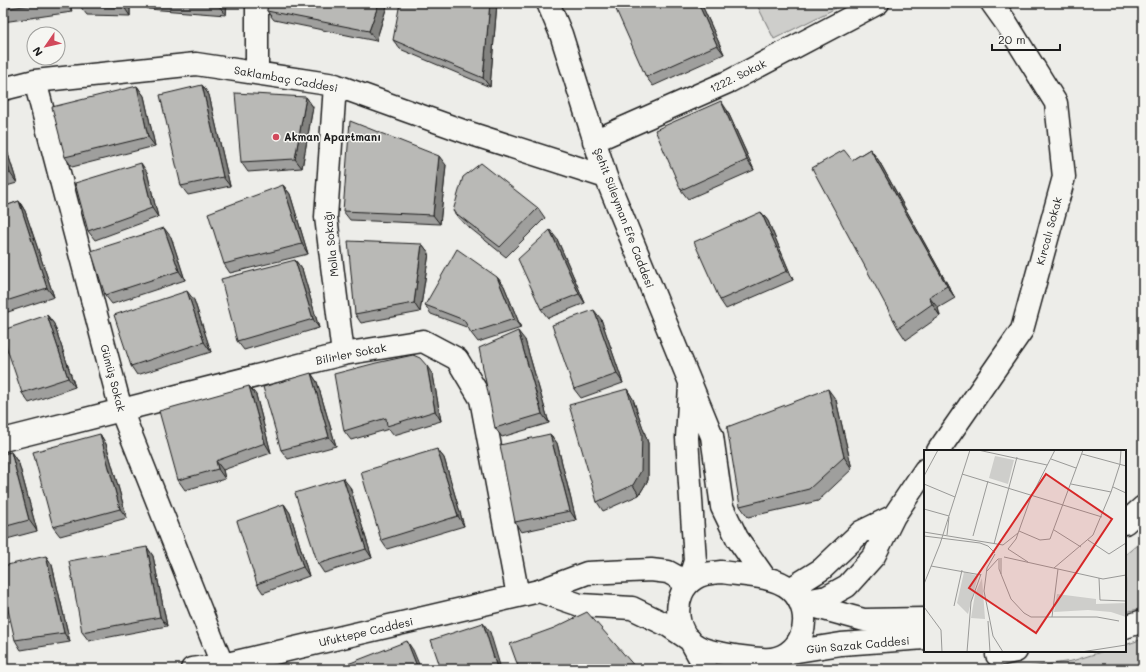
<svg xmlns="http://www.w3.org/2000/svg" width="1146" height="672" font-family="Mali,sans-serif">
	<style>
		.green { fill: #cececb; stroke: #757574 }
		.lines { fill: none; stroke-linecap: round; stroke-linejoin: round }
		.minor-casing { stroke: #1c1c1c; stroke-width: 25 }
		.minor { stroke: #f6f6f2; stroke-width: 22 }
		.wall { fill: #9f9f9d; stroke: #1c1c1c }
		.shaded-wall { fill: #82827f; stroke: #1c1c1c }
		.building { fill: #b9b9b6; stroke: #1c1c1c }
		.poi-dot { fill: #d1495b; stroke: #f6f6f2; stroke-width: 1.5 }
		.labels { text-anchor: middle; stroke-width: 3; stroke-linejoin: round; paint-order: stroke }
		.street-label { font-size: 11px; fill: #1c1c1c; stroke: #f6f6f2 }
		.poi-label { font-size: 11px; font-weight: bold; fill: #1c1c1c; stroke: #f6f6f2; text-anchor: start }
		.inset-road { fill: none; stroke: #999997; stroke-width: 1 }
		.view { fill: #d62828; fill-opacity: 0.15; stroke: #d62828; stroke-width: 2 }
		.inset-edge { fill: none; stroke: #1c1c1c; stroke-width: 2 }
	</style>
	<rect width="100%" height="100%" fill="#edede9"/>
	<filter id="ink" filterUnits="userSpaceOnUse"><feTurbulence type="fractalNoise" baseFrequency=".025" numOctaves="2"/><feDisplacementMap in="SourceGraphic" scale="8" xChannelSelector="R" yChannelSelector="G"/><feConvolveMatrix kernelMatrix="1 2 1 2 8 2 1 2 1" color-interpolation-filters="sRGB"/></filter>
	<g filter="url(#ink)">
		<path class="green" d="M756,3H846L774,39Z
			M1143,540V608L1125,612V555Z
			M1143,639V669H1018L1072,661L1104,651H1125V645Z"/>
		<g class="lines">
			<g class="minor-casing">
				<path id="minor" d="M548,3L561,34L606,177L712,436L722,507L737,538L765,578
					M257,73V3
					M35,81L121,410L224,669
					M335,85L326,217L343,354
					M3,89L35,81L196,64L335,85L466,132L606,177
					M594,141L730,81L878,3
					M3,440L343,354L423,341L457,359L481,399L518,596
					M938,451L1022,330L1064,177L1056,103L1007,24L992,3
					M1125,523L1143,507
					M721,572C741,575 774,575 790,589C818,614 802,663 762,659C747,658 708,653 697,646C673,632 672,593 694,579C702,573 711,573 721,572Z
					M790,589L822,569L861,532L894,516
					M539,591L580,605L632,608L669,626L690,640L706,669
					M800,602L827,597L847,586L874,556L894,516L925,470
					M805,604L864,620L925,619
					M1125,627L1143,621
					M791,652L841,644L925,638
					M997,655L1016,651
					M192,669L223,665L539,591L587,573L651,570L668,572L688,583L695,561L687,438L690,385"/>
			</g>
			<use href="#minor" class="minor"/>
		</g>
		<path class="wall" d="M3,3H70L72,12L3,22Z
			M80,3H130V16L87,15L80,6Z
			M144,3H227L226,15L148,9Z
			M268,3H388L376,41L274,20L267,11Z
			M497,3L490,87L400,49L393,40Z
			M619,3H701L724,54L653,86L646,77Z
			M202,85L209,95L230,186L188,195L181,186Z
			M137,86L144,96L155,146L72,167L65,157Z
			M306,97L313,107L302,168L248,172L241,162Z
			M727,110L754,170L688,199L681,190Z
			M3,138L17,183L3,187Z
			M870,149L879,161L955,298L938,308L940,316L906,340L898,328L852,160Z
			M446,165L440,224L350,220L343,211Z
			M147,172L158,217L95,240L88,231Z
			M283,185L290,194L308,254L230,273L224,264Z
			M19,201L25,211L54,297L5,313L3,310V207Z
			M538,208L545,218L506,257L460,220L453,211Z
			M761,212L768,221L793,280L726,309L720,300Z
			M171,237L185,280L112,304L105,295Z
			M557,239L585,303L548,318L541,309Z
			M422,244L429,253L420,312L361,323L355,314Z
			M295,260L302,269L319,328L244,350L237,341Z
			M497,277L504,286L521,328L478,342L471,333L469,328L431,314L425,305Z
			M194,300L211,352L137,375L131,366Z
			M47,315L54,324L75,387L29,403L22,393Z
			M601,319L623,383L581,398L574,389Z
			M525,340L549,423L502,437L495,428Z
			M311,373L317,382L336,446L288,459L281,450Z
			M433,375L441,421L394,435L389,429L351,440L344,431Z
			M249,386L256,395L271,453L223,470L225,479L185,490L178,480Z
			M627,389L633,399L648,443V480L639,495L603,511L597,502Z
			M3,396L7,405L3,406Z
			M836,400L852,469L818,501L748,517L740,506Z
			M100,434L106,444L127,518L60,536L53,527Z
			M550,434L557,443L576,520L521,532L515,522Z
			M437,449L444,458L464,526L387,549L381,540Z
			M11,452L19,464L37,531L3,540V454Z
			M350,487L372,558L324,573L318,564Z
			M284,504L290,513L309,576L263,593L257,584Z
			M147,547L153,556L167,626L89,641L82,632Z
			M46,556L52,565L70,642L21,650L15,640Z"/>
		<path class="shaded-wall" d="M65,3H70L72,12Z
			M124,3H130V16L124,7Z
			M220,3H227L226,15L219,6Z
			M379,3H388L376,41L369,31Z
			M490,3H497L490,87L483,78Z
			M698,3H701L724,54L717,45Z
			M202,85L209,95L230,186L223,177Z
			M137,86L144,96L155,146L148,137Z
			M306,97L313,107L302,168L295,159Z
			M721,101L727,110L754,170L747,160Z
			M3,138L17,183L10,173L3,149Z
			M870,149L879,161L955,298L947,286Z
			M439,156L446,165L440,224L433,215Z
			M141,163L147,172L158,217L152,208Z
			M283,185L290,194L308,254L302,244Z
			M19,201L25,211L54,297L47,288Z
			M761,212L768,221L793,280L787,271Z
			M164,228L171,237L185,280L179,271Z
			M550,230L557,239L585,303L579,294Z
			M422,244L429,253L420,312L414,303Z
			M295,260L302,269L319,328L313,319Z
			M497,277L504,286L521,328L514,319Z
			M187,291L194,300L211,352L204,342Z
			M929,297L938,308L940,316L932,304Z
			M594,310L601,319L623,383L617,374Z
			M47,315L54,324L75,387L68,378Z
			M518,331L525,340L549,423L542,414Z
			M427,366L433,375L441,421L435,411Z
			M311,373L317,382L336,446L329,437Z
			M249,386L256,395L271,453L265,443Z
			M627,389L633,399L648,443V480L639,495L633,485Z
			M828,389L836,400L852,469L844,457Z
			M3,396L7,405L3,400Z
			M100,434L106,444L127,518L120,509Z
			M550,434L557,443L576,520L570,511Z
			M437,449L444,458L464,526L458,516Z
			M11,452L19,464L37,531L29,520Z
			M216,461L223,470L225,479L218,469Z
			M343,478L350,487L372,558L366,549Z
			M284,504L290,513L309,576L303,567Z
			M147,547L153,556L167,626L160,617Z
			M46,556L52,565L70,642L64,633Z
			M483,623L490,632L501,669H498L497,668Z
			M407,641L413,650L421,669H418Z"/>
		<path class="building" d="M3,3H44L3,9Z
			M80,3H124V7L80,6Z
			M187,3H220L219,6Z
			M268,3H379L369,31L267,11Z
			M400,3H490L483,78L393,40Z
			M619,3H698L717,45L646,77L614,5Z
			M202,85L223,177L181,186L160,95Z
			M137,86L148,137L65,157L52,107Z
			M235,93L306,97L295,159L241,162Z
			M721,101L747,160L681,190L655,130Z
			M350,121L439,156L433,215L343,211Z
			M3,149L10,173L3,176Z
			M870,149L947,286L929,297L932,304L898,328L812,168L844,150L852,160Z
			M141,163L152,208L88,231L75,183Z
			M481,163L538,208L500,247L453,211L463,177Z
			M283,185L302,244L224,264L208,213Z
			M19,201L47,288L3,302V207Z
			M761,212L787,271L720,300L694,242Z
			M164,228L179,271L105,295L91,251Z
			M550,230L579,294L541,309L518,259Z
			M348,241L422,244L414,303L355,314Z
			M457,249L497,277L514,319L471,333L464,320L425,305Z
			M295,260L313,319L237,341L221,279Z
			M187,291L204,342L131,366L114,315Z
			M594,310L617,374L574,389L552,325Z
			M47,315L68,378L22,393L3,337V330Z
			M518,331L542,414L495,428L479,348Z
			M413,355L420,358L427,366L435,411L387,426L386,418L344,431L334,374L376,363Z
			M311,373L329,437L281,450L263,387Z
			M249,386L265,443L216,461L218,469L178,480L159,411Z
			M627,389L642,434L641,471L633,485L597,502L569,405Z
			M828,389L844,457L809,489L740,506L727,427Z
			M100,434L120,509L53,527L33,452Z
			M550,434L570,511L515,522L500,445Z
			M437,449L458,516L381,540L361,472Z
			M11,452L29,520L3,527V454Z
			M343,478L366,549L318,564L295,493Z
			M284,504L303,567L257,584L237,521Z
			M147,547L160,617L82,632L69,561Z
			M46,556L64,633L15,640L3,588V566Z
			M587,612L637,669H519L510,644L554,628Z
			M483,623L497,668L494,669H441L431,640Z
			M407,641L418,669H335Z"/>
	</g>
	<circle class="poi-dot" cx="276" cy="137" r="4"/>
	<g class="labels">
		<g class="street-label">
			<text transform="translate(738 76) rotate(-26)" y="4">1222. Sokak</text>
			<text transform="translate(286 79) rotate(10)" y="4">Saklambaç Caddesi</text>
			<text transform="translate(624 218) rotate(69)" y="4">Şehit Süleyman Efe Caddesi</text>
			<text transform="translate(1049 231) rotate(-75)" y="4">Kırcalı Sokak</text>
			<text transform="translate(331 244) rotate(-96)" y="4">Molla Sokağı</text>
			<text transform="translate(351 354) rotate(-11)" y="4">Bilirler Sokak</text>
			<text transform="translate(113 378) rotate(75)" y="4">Gümüş Sokak</text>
			<text transform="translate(366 632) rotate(-13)" y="4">Ufuktepe Caddesi</text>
			<text transform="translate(858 645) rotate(-5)" y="4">Gün Sazak Caddesi</text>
		</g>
		<g class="poi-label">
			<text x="284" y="141">Akman Apartmanı</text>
		</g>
	</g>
	<g transform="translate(924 450)">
		<rect width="202" height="202" fill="#edede9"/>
		<path d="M71,6L90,10L84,34L65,28ZM40,122L54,126L44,164L33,153ZM58,128L61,169L47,168L51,144ZM133,144L172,149V154L202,153V167L187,162L164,160L130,162Z" fill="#cececb"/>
		<path class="inset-road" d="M54,0L123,15M158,4L202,16M127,9L152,18M38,24L178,67M0,26L14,0M0,34L31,47M147,34L187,42M189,37L202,43M0,59L25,66M130,80L157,97M95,81L116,90L126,89L159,0M0,82L79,95L94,83M23,85L25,67M0,86L56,93L64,96L71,103M49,86L64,31M164,90L185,104L202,93M70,94L93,7M71,104L63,118L60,141L69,186L79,202M80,107L179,129L202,125M75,108V119L87,149L100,163L107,167H173L195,171M77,108V124M104,112L84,99L92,89L107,47L131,0M7,116L57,125M130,118L169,85L187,42L196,14L197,0M63,121L74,109M175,128L176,150L202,151M0,134L16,94L46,0M30,156L38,120M0,157L17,180L18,202M128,167L134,119M64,171L66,202M43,202L47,152L57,124M157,202L202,195"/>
		<path class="view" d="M122,24L188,69L112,183L45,138Z"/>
		<rect width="202" height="202" class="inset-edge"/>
	</g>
	<rect width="1146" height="672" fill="none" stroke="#f6f6f2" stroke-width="16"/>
	<rect x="8" y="8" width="1130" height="656" fill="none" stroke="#1c1c1c" stroke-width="1.5" filter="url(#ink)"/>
	<g transform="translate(46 46) rotate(236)"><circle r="19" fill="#f6f6f2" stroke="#9f9f9c"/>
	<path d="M0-3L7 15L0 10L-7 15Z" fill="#d1495b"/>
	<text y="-6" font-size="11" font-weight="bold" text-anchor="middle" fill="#1c1c1c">N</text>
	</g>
	<path d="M992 44v6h68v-6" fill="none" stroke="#1c1c1c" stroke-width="2"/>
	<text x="998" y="44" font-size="12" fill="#1c1c1c" stroke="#f6f6f2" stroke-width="3" paint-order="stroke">20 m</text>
</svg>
